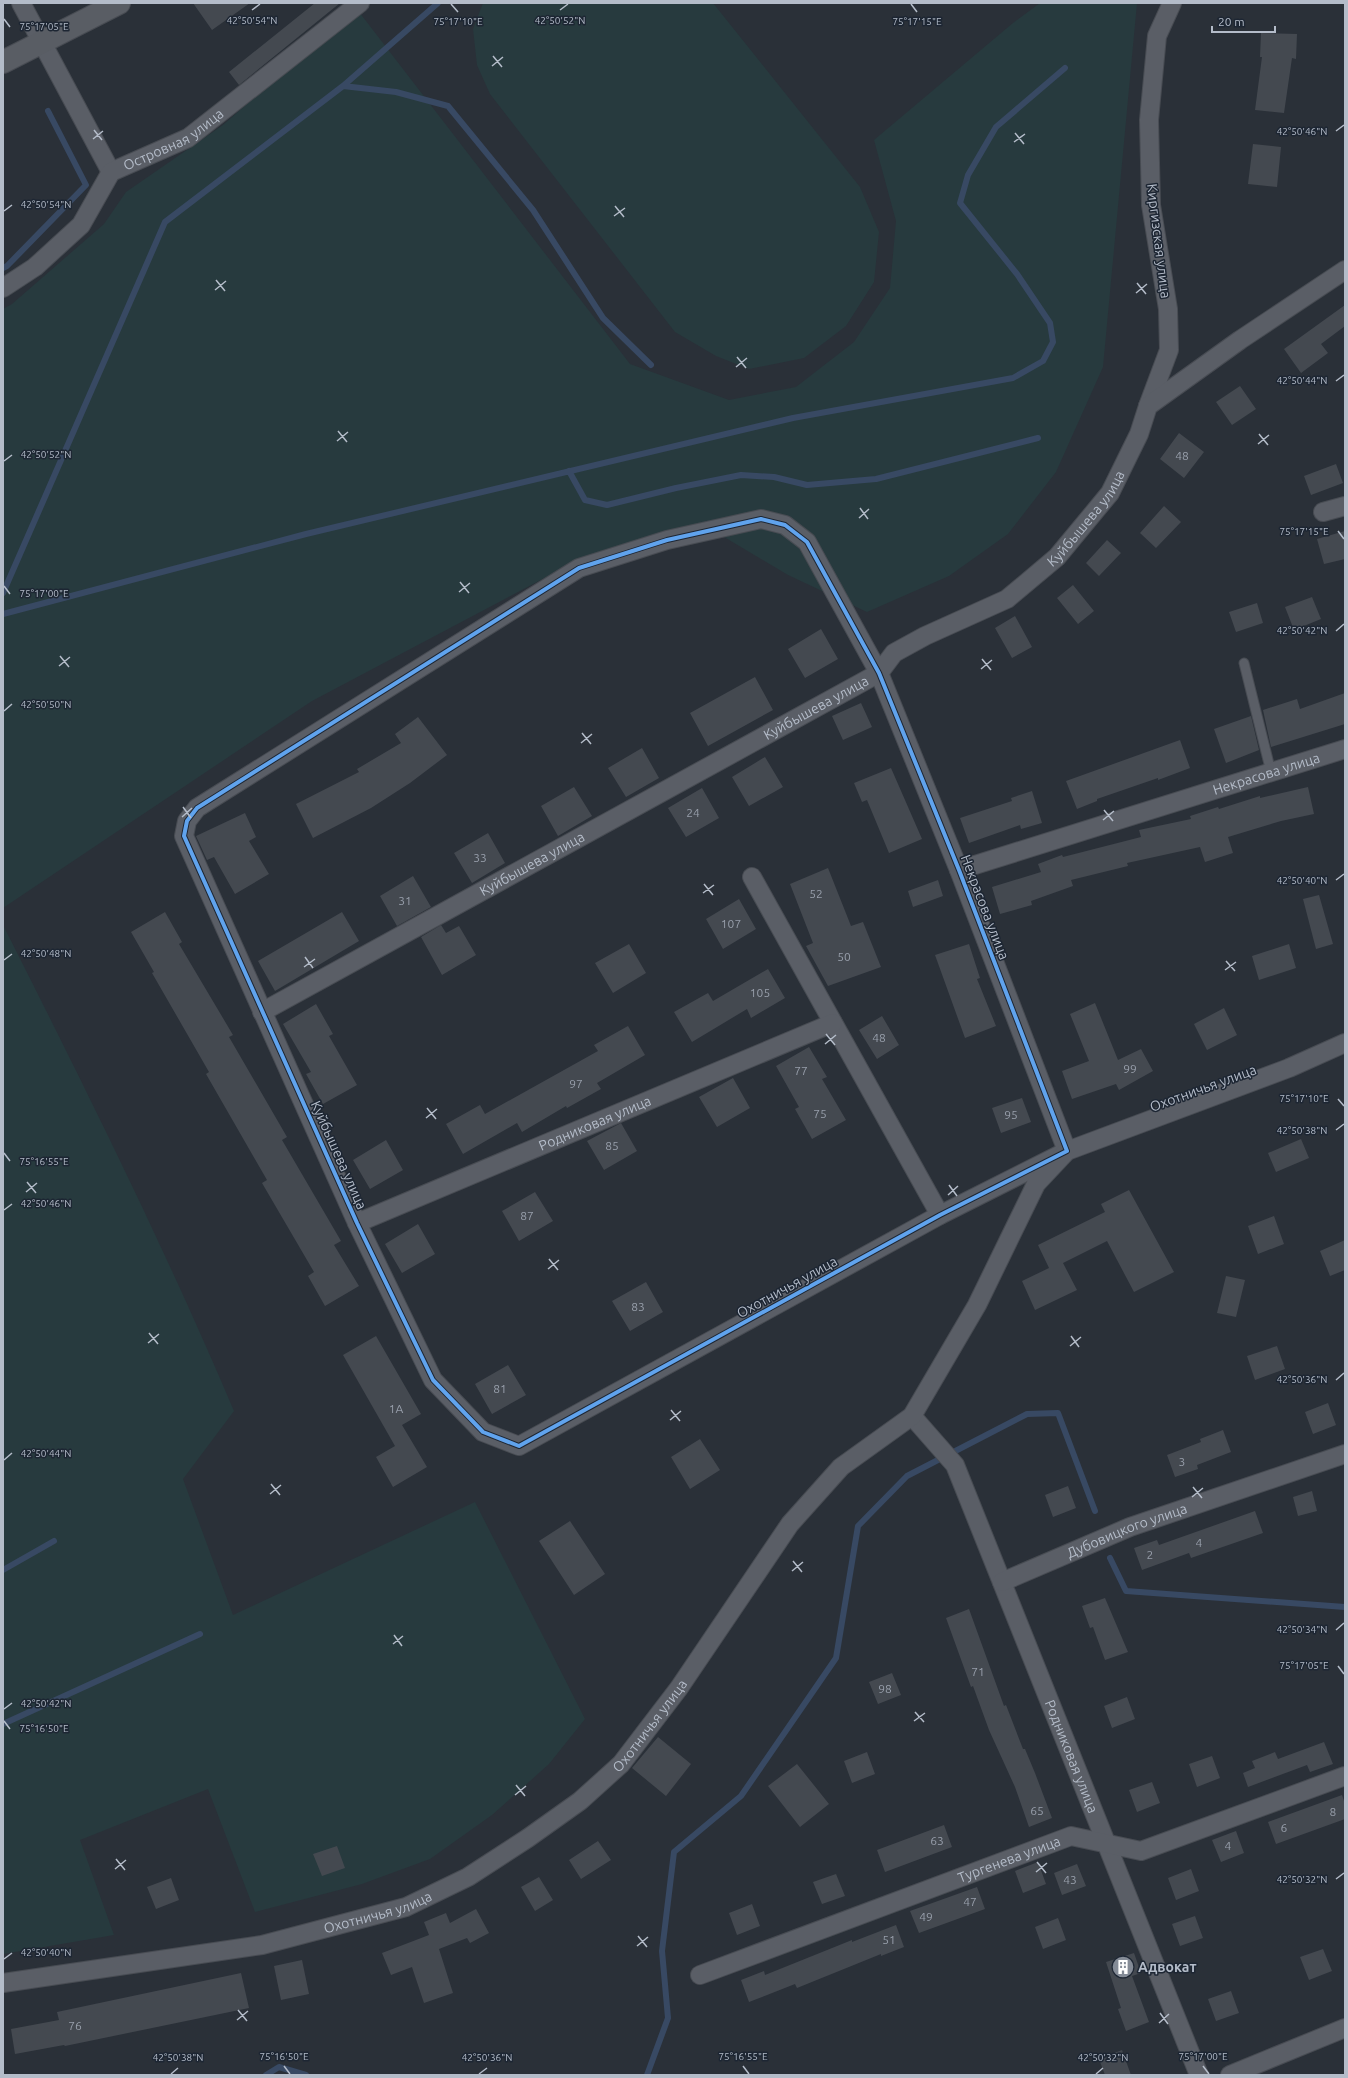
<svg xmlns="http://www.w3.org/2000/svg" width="1348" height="2078" font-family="Ubuntu,sans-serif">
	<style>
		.green { fill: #273a3e }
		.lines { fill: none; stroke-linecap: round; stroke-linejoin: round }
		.stream { stroke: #384963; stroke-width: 6 }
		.building { fill: #444950 }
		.lane-casing { stroke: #484c53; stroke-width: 11 }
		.street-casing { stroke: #484c53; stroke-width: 20 }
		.secondary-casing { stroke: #484c53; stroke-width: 24 }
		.lane { stroke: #5a5e66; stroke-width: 9 }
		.street { stroke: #5a5e66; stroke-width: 18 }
		.secondary { stroke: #595d64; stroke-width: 22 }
		.cycleway-casing { stroke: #1d2633; stroke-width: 6 }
		.cycleway { stroke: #60a3ed; stroke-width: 4 }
		.ticks { fill: none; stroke: #b4bcc9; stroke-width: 1.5 }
		.labels { text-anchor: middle; stroke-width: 3; stroke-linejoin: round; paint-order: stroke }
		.number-label { font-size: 12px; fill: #989fab }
		.street-label { font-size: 14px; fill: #b4bcc9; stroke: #1d2633 }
		.poi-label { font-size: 14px; font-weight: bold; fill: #b4bcc9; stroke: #1d2633; text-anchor: start }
		.ticks-label { font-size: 10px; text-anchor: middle; fill: #b4bcc9; stroke: #1d2633; stroke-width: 3; stroke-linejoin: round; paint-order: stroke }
	</style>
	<rect width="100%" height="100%" fill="#2a3038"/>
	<path class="green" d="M483,3H713L860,187L879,232L874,282L846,326L804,358L749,369L716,356L675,332L490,94L477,65L473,29Z
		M1040,3H1137L1103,367L1056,472L1008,534L949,576L867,612L788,575L709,528L571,564L312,701L3,908V309L12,304L104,224L126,192L223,125L356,8L630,364L729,400L796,387L854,342L890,288L896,221L874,140L1013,23Z
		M3,925C84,1085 164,1246 234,1411L183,1479L233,1615L475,1502L585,1719L549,1764L492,1815L430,1859L362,1884L255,1912L208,1789L80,1840L114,1935L3,1954Z"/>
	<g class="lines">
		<path class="stream" d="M343,86L396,92L448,106L533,210L603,318L651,365
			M3,268L7,266L86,185L48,111
			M569,471L585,500L607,505L676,488L741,475L774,477L807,485L876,479L1038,438
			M3,593L165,222L343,86L438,3
			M3,614L306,534L793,418L1013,378L1043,361L1053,342L1050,323L1017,274L960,203L968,175L996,127L1065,68
			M1110,1558L1126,1591L1345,1607
			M3,1570L54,1541
			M3,1724L200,1634
			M266,2075L279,2067L306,2075
			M647,2075L668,2018L662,1951L674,1852L741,1796L836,1658L858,1526L907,1476L1027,1414L1058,1413L1095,1511"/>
	</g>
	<path class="building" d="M193,3H250L212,30Z
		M315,3H340L239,85L229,72Z
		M1261,33L1297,34L1296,59L1292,58L1284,113L1255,110L1262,57H1260Z
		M1253,144L1281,147L1277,187L1248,184Z
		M1345,305V326L1321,344L1328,353L1301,373L1284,349Z
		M1240,386L1256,409L1232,425L1216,402Z
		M1179,433L1204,452L1184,478L1160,459Z
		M1336,464L1343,483L1311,495L1304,476Z
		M1164,506L1181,522L1156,548L1140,533Z
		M1345,531V559L1324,564L1317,539Z
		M1107,540L1121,553L1099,576L1086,563Z
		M1073,585L1094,611L1078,624L1057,598Z
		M1312,597L1321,619L1294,630L1285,607Z
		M1257,603L1263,623L1236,632L1229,612Z
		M1015,616L1032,647L1012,658L995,628Z
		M821,629L838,659L805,678L788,649Z
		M755,677L773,710L708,746L690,713Z
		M1345,693V724L1271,747L1263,710L1297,699L1300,709Z
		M861,703L872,727L843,740L832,716Z
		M1251,716L1259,750L1226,763L1214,729Z
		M418,717L447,755L410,783L371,808L313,838L296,804L359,772L357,769L401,743L395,734Z
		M1180,740L1190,768L1158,780V778L1097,799V801L1077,809L1066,781Z
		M642,748L659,778L626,797L608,768Z
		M765,757L783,787L749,806L732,777Z
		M891,768L922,839L889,853L867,800L862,802L854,783Z
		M574,787L592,816L558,836L541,806Z
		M1308,787L1314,814L1281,821L1228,837L1233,853L1205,862L1200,847L1127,863L1128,866L1071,880L1073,886L1031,901L1032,905L1000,914L992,887L1041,872L1038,864L1062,855L1063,857L1141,837L1139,830L1191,819L1190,816L1218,807L1219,809L1260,796V798Z
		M702,788L719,818L686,837L668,808Z
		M1032,791L1042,823L1021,829L1020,825L969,843L960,818L1012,801L1011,798Z
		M245,813L256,837L249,841L269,874L235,894L214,857L207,860L196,836Z
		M488,833L505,863L472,883L454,853Z
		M828,868L851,926L863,922L881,967L828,986L806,946L813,943L790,884Z
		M413,876L431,907L397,926L380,896Z
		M938,880L943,896L913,907L908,891Z
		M1319,895L1333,944L1316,949L1303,899Z
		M739,899L756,929L723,949L706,919Z
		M165,912L182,942L179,944L233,1035L229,1037L287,1137L282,1140L341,1241L334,1245L359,1286L325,1306L308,1276L314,1272L262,1183L267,1180L206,1074L209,1072L152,973L154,972L131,932Z
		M342,912L359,941L275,991L258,961Z
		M441,925L446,933L459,926L476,955L442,975L421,937Z
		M629,944L646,973L613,993L595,963Z
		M969,944L980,978L977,979L996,1026L965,1038L935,955Z
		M1289,944L1296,968L1259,980L1252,956Z
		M768,969L785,998L751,1018L747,1009L692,1042L674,1012L708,993L713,1001Z
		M1095,1003L1118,1060L1141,1049L1153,1071L1119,1090L1116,1084L1072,1099L1062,1071L1089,1061L1070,1014Z
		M316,1004L333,1034L329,1036L357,1085L323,1104L306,1074L311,1072L283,1024Z
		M1224,1008L1237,1035L1207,1050L1194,1024Z
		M882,1016L899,1045L877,1059L859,1030Z
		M628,1026L645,1055L597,1083L601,1089L567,1108L566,1106L522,1132L517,1123L463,1154L446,1124L480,1105L485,1114L598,1051L594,1045Z
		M809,1047L827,1077L822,1079L846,1120L812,1139L795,1109L799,1107L776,1066Z
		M733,1078L750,1108L717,1127L699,1097Z
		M1022,1098L1031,1122L1001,1133L992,1108Z
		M621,1123L637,1151L604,1170L587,1141Z
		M1301,1139L1309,1158L1276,1172L1268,1153Z
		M386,1140L403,1170L370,1189L353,1160Z
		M1129,1190L1174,1272L1134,1292L1107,1241L1063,1263L1077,1290L1035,1310L1022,1281L1049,1268L1038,1245L1105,1212L1101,1204Z
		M535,1192L553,1221L519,1241L502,1211Z
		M1274,1216L1284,1244L1258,1254L1248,1226Z
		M418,1224L435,1254L402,1273L385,1244Z
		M1345,1240V1270L1330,1276L1320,1251Z
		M1226,1276L1245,1280L1236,1317L1217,1313Z
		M646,1282L663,1312L630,1331L612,1301Z
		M376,1336L421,1414L402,1425L427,1467L393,1487L376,1457L395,1446L343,1355Z
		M1277,1346L1285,1369L1255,1380L1247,1356Z
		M508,1365L526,1395L492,1414L475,1384Z
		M1328,1403L1336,1425L1313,1434L1305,1412Z
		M1223,1430L1231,1452L1197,1465L1198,1469L1175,1477L1167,1455L1201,1442L1200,1439Z
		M700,1439L720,1470L690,1489L671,1457Z
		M1068,1486L1076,1508L1053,1517L1045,1495Z
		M1312,1491L1317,1511L1298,1516L1293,1497Z
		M1255,1511L1263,1533L1191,1558L1189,1553L1142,1570L1134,1548L1157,1540L1159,1545Z
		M570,1521L605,1574L574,1595L539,1541Z
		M1105,1598L1128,1652L1105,1660L1093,1627L1090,1628L1082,1606Z
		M969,1609L1004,1706L1006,1705L1023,1749H1025L1035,1773L1052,1818L1029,1827L1015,1787L989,1730L973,1686L971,1687L946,1618Z
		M892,1673L901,1695L878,1704L869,1682Z
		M1127,1697L1135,1719L1112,1728L1104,1706Z
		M658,1737L691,1764L666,1796L632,1768Z
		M1324,1742L1333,1764L1310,1772L1307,1765L1248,1787L1243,1773L1255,1768L1252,1761L1275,1752L1278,1759Z
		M867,1752L875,1774L852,1783L844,1761Z
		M1212,1756L1220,1778L1197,1787L1189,1764Z
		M797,1764L829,1804L800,1827L768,1786Z
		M1152,1782L1160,1803L1137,1812L1129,1790Z
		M1342,1795L1345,1804V1819L1276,1844L1268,1822Z
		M944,1825L952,1847L885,1872L877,1850Z
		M1236,1831L1244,1853L1221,1862L1212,1840Z
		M598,1841L611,1860L581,1879L569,1860Z
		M337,1846L345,1868L322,1876L313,1854Z
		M1038,1862L1046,1884L1023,1893L1015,1871Z
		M1077,1864L1086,1886L1062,1895L1054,1873Z
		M1191,1869L1199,1891L1176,1900L1168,1878Z
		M836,1874L845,1896L822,1904L813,1882Z
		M539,1877L553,1900L535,1911L521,1887Z
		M171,1878L179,1900L156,1909L147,1887Z
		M977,1887L985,1909L919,1933L910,1911Z
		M752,1904L760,1926L737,1935L729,1913Z
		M476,1909L489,1933L470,1943L467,1938L439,1949L453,1993L424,2003L412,1967L391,1975L382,1953L429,1935L424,1922L446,1913L450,1923Z
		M1195,1916L1203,1938L1180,1946L1172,1924Z
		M1058,1918L1066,1940L1043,1949L1035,1927Z
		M896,1925L904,1947L881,1956V1954L797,1988L795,1984L749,2002L741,1980L764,1971L765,1975L852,1940V1942Z
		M1323,1949L1332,1971L1309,1980L1300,1957Z
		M1134,1953L1141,1973L1132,1976L1149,2022L1126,2031L1118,2009L1121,2008L1106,1962Z
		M302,1960L309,1994L281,2000L274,1966Z
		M241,1973L249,2008L65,2046L64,2045L15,2054L11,2029L59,2020L57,2012Z
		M1231,1991L1239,2013L1216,2021L1208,1999Z
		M1122,2050L1131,2075H1105L1099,2059Z"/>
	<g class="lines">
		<g class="lane-casing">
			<path id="lane" d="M1244,663L1271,772"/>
		</g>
		<g class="street-casing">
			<g id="street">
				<path d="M21,3L111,172"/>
				<path id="s1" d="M3,288L35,267L81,225L111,172L188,138L360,3"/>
				<path d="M1148,406L1169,350L1168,309L1151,205L1149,120L1157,36L1172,3"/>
				<path d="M1323,512L1345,506"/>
				<path d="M761,519L785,525L807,542L879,673L959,870L1067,1151L940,1215L519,1446L483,1432L433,1380L357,1223L184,836L187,821L197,808L579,568L667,540Z"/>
				<path id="s2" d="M959,870L1345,749"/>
				<path d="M752,877L940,1215"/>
				<path id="s3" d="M262,1012L879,673L894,653L925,636L1007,599L1057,557L1110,493L1139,434L1148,406L1240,340L1345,270"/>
				<path id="s4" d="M357,1223L833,1023"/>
				<path id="s5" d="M912,1416L955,1465L1199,2075"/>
				<path id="s6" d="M1002,1582L1130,1527L1345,1454"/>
				<path id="s7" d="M700,1975L1071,1836L1141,1851L1345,1776"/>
				<path id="s8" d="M3,1983L262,1945L406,1907L468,1877L528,1838L580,1801L621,1764L679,1688L790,1524L841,1467L912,1416L977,1305L1036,1184L1067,1151L1289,1068L1345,1043"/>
				<path d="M1230,2075L1345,2028"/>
			</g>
		</g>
		<g class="secondary-casing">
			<path id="secondary" d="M3,62L119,3"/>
		</g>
		<use href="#lane" class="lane"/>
		<use href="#street" class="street"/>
		<use href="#secondary" class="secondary"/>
		<g class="cycleway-casing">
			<path id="cycleway" d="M761,519L785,525L807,542L879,673L959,870L1067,1151L940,1215L519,1446L483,1432L433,1380L357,1223L184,836L187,821L197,808L579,568L667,540Z"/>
		</g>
		<use href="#cycleway" class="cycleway"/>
	</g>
	<path class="ticks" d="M451,4L458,12M911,4L917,12M252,10L260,4M560,10L568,4M4,19L10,27M493,56L502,67M492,66L503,57M94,130L102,140M1336,131L1344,125M1015,133L1024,144M93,139L103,131M1014,142L1025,134M615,206L624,217M4,211L12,205M614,216L625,208M216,280L225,291M1137,283L1146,294M215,290L226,281M1136,293L1147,284M737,357L746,368M736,367L747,358M1336,381L1344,375M338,431L347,442M1259,434L1268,445M337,441L348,432M1258,444L1269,435M4,461L12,455M860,508L868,519M859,518L869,509M1338,531L1344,539M460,582L469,593M4,586L10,594M459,592L470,583M1336,631L1344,624M60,656L69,667M982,659L991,670M59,666L70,657M981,669L992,660M4,711L12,704M582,733L591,744M581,743L592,734M183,807L191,818M1104,810L1113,821M182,817L192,808M1103,820L1114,811M1336,880L1344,874M704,884L713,895M703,893L714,885M305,957L313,968M4,960L12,954M1226,961L1235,971M304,967L315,959M1225,970L1236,962M826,1034L835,1045M825,1044L836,1035M1338,1099L1344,1106M427,1108L436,1119M426,1118L437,1109M1336,1130L1344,1124M4,1153L10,1161M27,1182L36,1193M949,1185L957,1196M26,1192L37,1183M948,1195L958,1186M4,1210L12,1204M549,1259L558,1270M548,1269L559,1260M149,1333L158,1344M1071,1336L1079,1347M148,1343L159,1334M1070,1346L1081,1337M1336,1380L1344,1373M671,1410L680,1421M670,1420L681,1411M4,1460L12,1453M271,1484L280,1495M1193,1487L1202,1498M270,1494L281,1485M1192,1497L1203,1488M793,1561L802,1572M792,1571L803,1562M1336,1630L1344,1623M394,1635L402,1646M393,1644L403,1636M1338,1666L1344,1674M4,1709L12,1703M915,1712L924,1722M4,1721L10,1729M914,1721L925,1713M516,1785L525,1796M515,1795L526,1786M116,1859L125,1870M1037,1862L1046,1873M115,1869L126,1860M1036,1872L1047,1863M1336,1879L1344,1873M638,1936L647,1947M637,1946L648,1937M4,1959L12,1953M238,2010L247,2021M1160,2013L1168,2024M237,2020L248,2011M1159,2023L1169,2014M284,2066L290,2074M743,2066L749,2074M1203,2066L1209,2074M171,2074L178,2068M479,2074L487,2068M1096,2074L1103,2068"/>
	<defs>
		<g id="building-disc" transform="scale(1.15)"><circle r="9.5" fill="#848b96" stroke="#1d2633"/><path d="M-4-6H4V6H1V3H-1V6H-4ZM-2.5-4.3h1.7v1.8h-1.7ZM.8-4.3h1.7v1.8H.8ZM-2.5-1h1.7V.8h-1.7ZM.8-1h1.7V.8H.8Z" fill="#fff"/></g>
	</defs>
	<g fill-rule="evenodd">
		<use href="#building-disc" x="1123" y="1967"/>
	</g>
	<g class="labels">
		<g class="number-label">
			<text x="1182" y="460">48</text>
			<text x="693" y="817">24</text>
			<text x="480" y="862">33</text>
			<text x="816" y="898">52</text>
			<text x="405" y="905">31</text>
			<text x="731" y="928">107</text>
			<text x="844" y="961">50</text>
			<text x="760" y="997">105</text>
			<text x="879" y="1042">48</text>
			<text x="1130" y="1073">99</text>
			<text x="801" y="1075">77</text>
			<text x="576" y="1088">97</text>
			<text x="820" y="1118">75</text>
			<text x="1011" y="1119">95</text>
			<text x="612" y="1150">85</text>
			<text x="527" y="1220">87</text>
			<text x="638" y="1311">83</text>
			<text x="500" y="1393">81</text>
			<text x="396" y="1413">1А</text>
			<text x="1182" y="1466">3</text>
			<text x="1199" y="1547">4</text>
			<text x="1150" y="1559">2</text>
			<text x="978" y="1676">71</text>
			<text x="885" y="1693">98</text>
			<text x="1037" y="1815">65</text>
			<text x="1333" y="1816">8</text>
			<text x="1284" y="1832">6</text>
			<text x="937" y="1845">63</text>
			<text x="1228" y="1850">4</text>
			<text x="1070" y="1884">43</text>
			<text x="970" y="1906">47</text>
			<text x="926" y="1921">49</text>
			<text x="889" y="1944">51</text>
			<text x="75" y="2030">76</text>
		</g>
		<g class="street-label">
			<text dy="5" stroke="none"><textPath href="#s1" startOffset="232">Островная улица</textPath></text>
			<text transform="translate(1159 241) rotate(83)" y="5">Киргизская улица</text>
			<text dy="5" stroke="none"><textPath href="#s3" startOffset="968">Куйбышева улица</textPath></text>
			<text dy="5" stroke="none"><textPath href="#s3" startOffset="632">Куйбышева улица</textPath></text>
			<text dy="5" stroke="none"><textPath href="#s2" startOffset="322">Некрасова улица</textPath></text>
			<text dy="5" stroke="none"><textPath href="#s3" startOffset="308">Куйбышева улица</textPath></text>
			<text transform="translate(985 907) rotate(69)" y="5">Некрасова улица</text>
			<text transform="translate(1203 1088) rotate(-20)" y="5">Охотничья улица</text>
			<text dy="5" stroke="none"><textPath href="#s4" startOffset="258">Родниковая улица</textPath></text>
			<text transform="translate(339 1155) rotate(66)" y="5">Куйбышева улица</text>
			<text transform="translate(787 1287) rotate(-29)" y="5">Охотничья улица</text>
			<text dy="5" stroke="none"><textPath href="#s6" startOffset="135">Дубовицкого улица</textPath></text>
			<text dy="5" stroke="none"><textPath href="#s8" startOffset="718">Охотничья улица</textPath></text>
			<text dy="5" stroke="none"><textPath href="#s5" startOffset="379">Родниковая улица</textPath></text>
			<text dy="5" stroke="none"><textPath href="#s7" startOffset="330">Тургенева улица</textPath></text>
			<text dy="5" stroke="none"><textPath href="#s8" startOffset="382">Охотничья улица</textPath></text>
		</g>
		<g class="poi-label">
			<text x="1138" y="1972">Адвокат</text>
		</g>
	</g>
	<g class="ticks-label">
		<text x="252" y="24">42°50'54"N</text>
		<text x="560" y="24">42°50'52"N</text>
		<text x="458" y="25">75°17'10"E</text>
		<text x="917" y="25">75°17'15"E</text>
		<text x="44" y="30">75°17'05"E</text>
		<text x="1302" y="135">42°50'46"N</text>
		<text x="46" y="208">42°50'54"N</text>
		<text x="1302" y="384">42°50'44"N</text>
		<text x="46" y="458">42°50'52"N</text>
		<text x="1304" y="535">75°17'15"E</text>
		<text x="44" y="597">75°17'00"E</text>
		<text x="1302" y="634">42°50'42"N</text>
		<text x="46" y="708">42°50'50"N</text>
		<text x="1302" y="884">42°50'40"N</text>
		<text x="46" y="957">42°50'48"N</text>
		<text x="1304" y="1102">75°17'10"E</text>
		<text x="1302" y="1134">42°50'38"N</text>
		<text x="44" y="1165">75°16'55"E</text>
		<text x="46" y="1207">42°50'46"N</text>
		<text x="1302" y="1383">42°50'36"N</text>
		<text x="46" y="1457">42°50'44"N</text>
		<text x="1302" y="1633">42°50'34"N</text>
		<text x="1304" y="1669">75°17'05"E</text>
		<text x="46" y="1707">42°50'42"N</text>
		<text x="44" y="1732">75°16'50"E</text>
		<text x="1302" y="1883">42°50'32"N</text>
		<text x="46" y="1956">42°50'40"N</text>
		<text x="284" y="2060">75°16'50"E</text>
		<text x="743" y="2060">75°16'55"E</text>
		<text x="1203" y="2060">75°17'00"E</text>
		<text x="178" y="2061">42°50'38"N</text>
		<text x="487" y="2061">42°50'36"N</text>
		<text x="1103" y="2061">42°50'32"N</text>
	</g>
	<rect width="1348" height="2078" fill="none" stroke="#b4bcc9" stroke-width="8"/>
	<path d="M1212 26v6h63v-6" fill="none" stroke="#b4bcc9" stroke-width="2"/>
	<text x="1218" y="26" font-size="12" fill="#b4bcc9" stroke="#1d2633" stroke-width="3" paint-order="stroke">20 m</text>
</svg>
